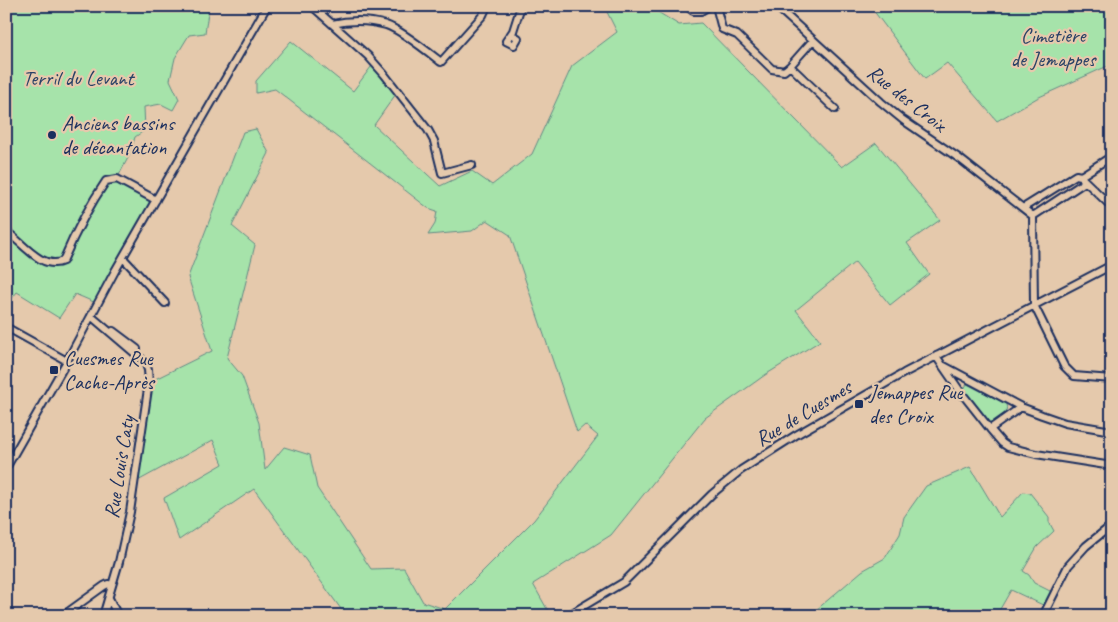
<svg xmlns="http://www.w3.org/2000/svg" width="1118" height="622" font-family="Caveat,sans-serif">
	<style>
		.green { fill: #a6e3aa; stroke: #608984 }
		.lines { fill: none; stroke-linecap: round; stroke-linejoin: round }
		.minor-casing { stroke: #1b2f5e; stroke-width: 10 }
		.minor { stroke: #e5c9ac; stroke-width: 6 }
		.poi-dot { fill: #1b2f5e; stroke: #e5c9ac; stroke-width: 2 }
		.labels { text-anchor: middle; stroke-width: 4.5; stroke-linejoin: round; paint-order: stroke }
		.park-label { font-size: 21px; fill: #294166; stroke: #e5c9ac }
		.street-label { font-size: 21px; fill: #1b2f5e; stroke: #e5c9ac }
		.poi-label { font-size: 21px; fill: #1b2f5e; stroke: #e5c9ac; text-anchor: start }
	</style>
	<rect width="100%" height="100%" fill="#e5c9ac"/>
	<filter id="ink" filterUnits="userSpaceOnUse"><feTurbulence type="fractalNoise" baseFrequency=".02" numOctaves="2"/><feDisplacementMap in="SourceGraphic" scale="10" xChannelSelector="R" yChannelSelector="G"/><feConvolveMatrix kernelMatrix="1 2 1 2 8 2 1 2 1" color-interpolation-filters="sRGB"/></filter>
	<g filter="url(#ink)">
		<path class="green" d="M6,6H209L205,33L189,35L175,58L170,80L179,99L173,110L161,104L144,107L145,130L135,137L130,154L117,179L156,200L96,303L75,294L59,318L17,292L6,306Z
			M604,6H648L679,25L701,23L842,167L876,143L940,220L907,243L929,274L890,305L855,262L796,310L820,341L765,375L705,418L611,535L533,584L551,616H346L254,489L179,540L164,498L223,464L213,440L134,483L149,382L212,351L188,277L243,132L256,129L269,153L232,226L255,245L227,358L242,376L259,423L265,470L284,447L310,455L317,488L371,569L404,568L423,602L445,609L534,520L598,436L585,425L577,432L510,235L487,220L472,231L428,235L435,224L437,211L428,208L275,89L256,93V81L291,41L353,91L374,63L398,91L374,125L440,186L472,171L492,185L532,154L572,66L617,32Z
			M870,6H1112V64L1037,98L997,121L947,63L925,79Z
			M967,384L1006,404C1009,414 1000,417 993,422H990L964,389Z
			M970,467L1000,517L1023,492L1030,493L1049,517V522L1054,531L1037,547L1023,571L1029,575L1034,583L1052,592L1045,606L1011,590L996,616H809L862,571L885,558L900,534L904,517L926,486Z"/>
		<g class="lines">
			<g class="minor-casing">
				<path id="minor" d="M312,6L368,56L384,74L428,130L434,141L442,173L472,165
					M687,6L693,11H701L709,6
					M716,6L722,29L737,35L772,69L784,71L790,66L835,109
					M776,6L881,102L903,120L960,159L1033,216
					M332,24C349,20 369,20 386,25C401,30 427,51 441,62L483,15L487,6
					M511,34L518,38L514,45L506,41L513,31L521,6
					M790,66L813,40
					M1083,179L1112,207
					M1023,208L1076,175L1081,176L1112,156
					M1033,216L1034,305L1064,366L1074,376L1112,379
					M1033,216L1085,182
					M6,231C22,242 42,271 63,261C75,233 89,206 106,181L117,179L156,200
					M123,258L165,303
					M91,316L145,362L148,370L149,382L130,512L119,562L103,616
					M6,327L67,361
					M113,331L137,349
					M936,356L942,365L1021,407L1042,415L1065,423L1112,431
					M942,365L960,391L990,429L1002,443L1008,447L1036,454L1112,466
					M990,429L1021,407
					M6,468L67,361L115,271L267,6
					M109,598L118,616
					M68,612L104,586L108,584L112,585
					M567,616L624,582L712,494L741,470L796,435L904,373L1112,265
					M1043,616L1068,566L1086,546L1112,525"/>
			</g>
			<use href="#minor" class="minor"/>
		</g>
	</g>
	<g class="poi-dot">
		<circle cx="52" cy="135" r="5"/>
		<rect x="49" y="365" width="10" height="10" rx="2.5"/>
		<rect x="854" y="399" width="10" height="10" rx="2.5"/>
	</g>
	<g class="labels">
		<g class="park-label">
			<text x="1053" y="42">Cimetière<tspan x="1053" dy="24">de Jemappes</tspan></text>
			<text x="78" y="85">Terril du Levant</text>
		</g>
		<g class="street-label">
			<text transform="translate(907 98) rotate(38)" y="7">Rue des Croix</text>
			<text transform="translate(803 413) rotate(-31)" y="7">Rue de Cuesmes</text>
			<text transform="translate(119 467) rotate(-81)" y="7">Rue Louis Caty</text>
		</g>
		<g class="poi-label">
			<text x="62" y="130">Anciens bassins<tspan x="62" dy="24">de décantation</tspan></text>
			<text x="64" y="365">Cuesmes Rue<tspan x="64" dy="24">Cache-Après</tspan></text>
			<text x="869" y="399">Jemappes Rue<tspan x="869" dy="24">des Croix</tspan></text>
		</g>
	</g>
	<rect width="1118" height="622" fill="none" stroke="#e5c9ac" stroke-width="25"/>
	<rect x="12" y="12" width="1093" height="597" fill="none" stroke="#1b2f5e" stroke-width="2" filter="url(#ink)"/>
</svg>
